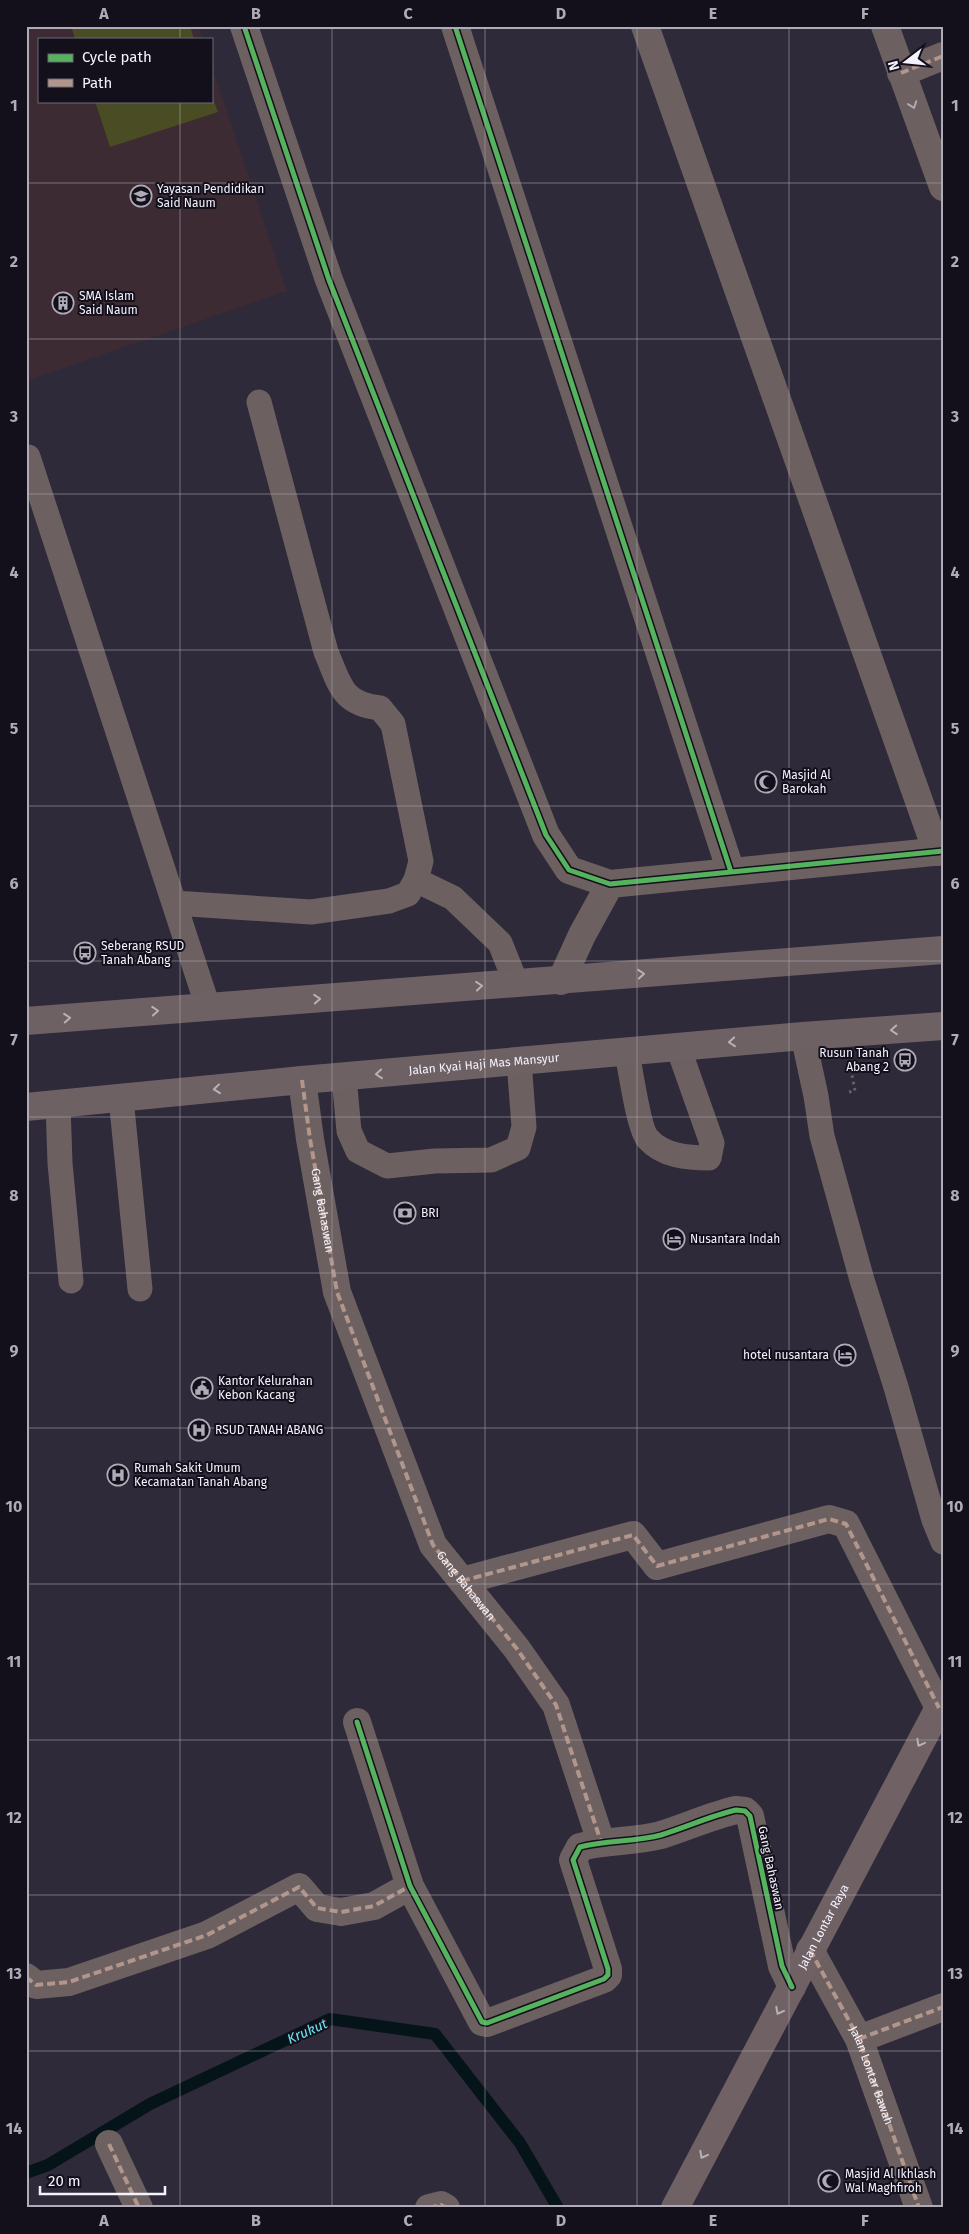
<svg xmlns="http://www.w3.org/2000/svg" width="969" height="2234" font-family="'Fira Sans',sans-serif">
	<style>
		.education { fill: #3c2b32 }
		.green { fill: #4a4d23 }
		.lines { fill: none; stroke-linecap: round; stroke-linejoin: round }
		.stream { stroke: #041418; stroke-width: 12 }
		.path { stroke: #6a6166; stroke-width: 3; stroke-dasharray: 2.5 4; stroke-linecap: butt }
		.lane { stroke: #6c6060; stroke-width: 25 }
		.street { stroke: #6c6060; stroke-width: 28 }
		.secondary { stroke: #6f6164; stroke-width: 28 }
		.primary { stroke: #6e6164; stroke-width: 28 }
		.quiet { stroke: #b2968c; stroke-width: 4; stroke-dasharray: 8 4; stroke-linecap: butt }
		.cycleway-casing { stroke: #13101c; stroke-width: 8 }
		.cycleway { stroke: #56b35d; stroke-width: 5 }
		.oneway { stroke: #b0a9ae }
		.oneway2 { stroke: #b8b1b8 }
		.grid { fill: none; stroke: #afacb8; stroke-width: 1; stroke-opacity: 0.55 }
		.labels { text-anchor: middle; stroke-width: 4; stroke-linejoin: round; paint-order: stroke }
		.poi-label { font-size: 12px; fill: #f4f2fd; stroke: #13101c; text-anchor: start }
		.street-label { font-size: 12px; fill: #f4f2fd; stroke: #13101c }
		.water-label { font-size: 14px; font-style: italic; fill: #6be0f0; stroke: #13101c }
		.neatline { fill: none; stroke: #afacb8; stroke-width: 2 }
		.grid-label { font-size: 16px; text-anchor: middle; font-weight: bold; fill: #afacb8 }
	</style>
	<rect width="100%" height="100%" fill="#2e2a39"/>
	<path class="education" d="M26,26H199L203,39H39V101H211V63L287,291L26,381Z"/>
	<path class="green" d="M71,26H190L194,39H75Z
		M211,93L218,112L110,147L95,101H211Z"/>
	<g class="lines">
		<path class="stream" d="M26,2173L48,2165L150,2104L330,2019L435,2034L520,2143L558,2208"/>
		<path class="path" d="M849,1092L855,1091L852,1075"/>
		<path class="lane" d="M28,457L208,1007
			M416,880L453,898L500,943L516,983
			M174,903L311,912L389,901L408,894L416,880L421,861L393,724L380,708C341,704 340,684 326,652L259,402
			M803,1036L816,1096L822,1136L862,1280L896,1387L934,1520L943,1542
			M627,1052C630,1068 639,1130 648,1139C663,1156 688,1158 709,1158L712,1143L678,1047
			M344,1077L349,1131L358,1151L387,1166L435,1161L491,1160L518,1148L524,1127L519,1061
			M121,1098L140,1289
			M58,1104L60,1163L71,1281"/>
		<path class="street" d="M244,26L329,280L546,835L569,870L610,884L943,851
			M455,26L731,872
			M645,26L937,852
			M885,26L943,187
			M901,73L943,56
			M561,981L582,935L610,884
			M302,1080L310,1139L337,1292L433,1545L517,1649L556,1705L601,1842
			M462,1581L633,1535L657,1566L829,1519L846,1524L939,1708
			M357,1722L410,1886L482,2022L487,2023L604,1979L608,1975V1969L573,1860L580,1847C607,1840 635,1842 661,1835C687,1827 710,1816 736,1810L745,1811L750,1816L782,1966L792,1987
			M810,1950L859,2039L919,2208
			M26,1977L36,1985L69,1982L207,1935L299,1887L317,1908L341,1912L374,1906L410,1886
			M859,2039L943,2007
			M109,2144L139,2208
			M429,2208L441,2205L446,2208"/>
		<path class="secondary" id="s1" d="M675,2208L943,1700"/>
		<g class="primary">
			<path d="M26,1021L943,950"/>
			<path id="s2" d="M26,1107L302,1080L803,1036L943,1026"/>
		</g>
		<g class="quiet">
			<path d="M901,73L943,56"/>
			<path id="s3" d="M302,1080L310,1139L337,1292L433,1545L517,1649L556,1705L601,1842"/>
			<path d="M462,1581L633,1535L657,1566L829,1519L846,1524L939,1708"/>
			<path id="s4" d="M810,1950L859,2039L919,2208"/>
			<path d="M26,1977L36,1985L69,1982L207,1935L299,1887L317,1908L341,1912L374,1906L410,1886"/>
			<path d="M859,2039L943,2007"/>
			<path d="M109,2144L139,2208"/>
			<path d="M429,2208L441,2205L446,2208"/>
		</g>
		<g class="cycleway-casing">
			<path id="cycleway" d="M244,26L329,280L546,835L569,870L610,884L943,851
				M455,26L731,872
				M357,1722L410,1886L482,2022L487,2023L604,1979L608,1975V1969L573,1860L580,1847C607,1840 635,1842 661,1835C687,1827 710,1816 736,1810L745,1811L750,1816L782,1966L792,1987"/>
		</g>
		<use href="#cycleway" class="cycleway"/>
	</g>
	<defs><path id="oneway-chevron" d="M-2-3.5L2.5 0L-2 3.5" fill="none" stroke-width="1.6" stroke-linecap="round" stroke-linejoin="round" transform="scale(1.25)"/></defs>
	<use class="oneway" href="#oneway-chevron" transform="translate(913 105) rotate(70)"/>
	<g class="oneway2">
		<use href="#oneway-chevron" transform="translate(641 974) rotate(-5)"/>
		<use href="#oneway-chevron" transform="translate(479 986) rotate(-5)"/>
		<use href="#oneway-chevron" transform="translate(317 999) rotate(-4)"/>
		<use href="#oneway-chevron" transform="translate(155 1011) rotate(-4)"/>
		<use href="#oneway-chevron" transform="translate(67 1018) rotate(-4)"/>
		<use href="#oneway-chevron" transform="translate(894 1030) rotate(176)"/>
		<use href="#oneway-chevron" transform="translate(732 1042) rotate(175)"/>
		<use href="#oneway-chevron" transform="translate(379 1074) rotate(175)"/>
		<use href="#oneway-chevron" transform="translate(217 1089) rotate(174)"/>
		<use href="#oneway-chevron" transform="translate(920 1743) rotate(118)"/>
		<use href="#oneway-chevron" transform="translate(779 2011) rotate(118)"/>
		<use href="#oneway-chevron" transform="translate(703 2155) rotate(118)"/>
	</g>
	<path class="grid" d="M180,26V39M332,26V2208M485,26V2208M637,26V2208M789,26V2208M180,101V2208M26,183H943M26,339H943M26,494H943M26,650H943M26,806H943M26,961H943M26,1117H943M26,1273H943M26,1428H943M26,1584H943M26,1740H943M26,1895H943M26,2051H943"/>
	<defs>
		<g id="school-ring" transform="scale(1.125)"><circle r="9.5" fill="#13101c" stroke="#afacb8" stroke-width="1.5"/><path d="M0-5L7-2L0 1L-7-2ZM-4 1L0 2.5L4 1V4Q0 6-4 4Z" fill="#afacb8"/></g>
		<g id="building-ring" transform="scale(1.125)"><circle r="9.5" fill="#13101c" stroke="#afacb8" stroke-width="1.5"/><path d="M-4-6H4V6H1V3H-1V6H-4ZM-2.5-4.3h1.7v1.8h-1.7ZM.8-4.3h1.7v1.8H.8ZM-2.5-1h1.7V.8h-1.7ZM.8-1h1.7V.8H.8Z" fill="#afacb8"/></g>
		<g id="mosque-ring" transform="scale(1.125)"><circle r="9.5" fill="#13101c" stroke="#afacb8" stroke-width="1.5"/><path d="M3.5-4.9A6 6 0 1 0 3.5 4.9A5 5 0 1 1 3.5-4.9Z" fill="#afacb8"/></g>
		<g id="bus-ring" transform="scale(1.125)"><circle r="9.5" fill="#13101c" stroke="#afacb8" stroke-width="1.5"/><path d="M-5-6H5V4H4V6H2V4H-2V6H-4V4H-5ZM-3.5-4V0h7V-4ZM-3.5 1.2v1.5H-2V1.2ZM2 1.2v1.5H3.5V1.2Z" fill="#afacb8"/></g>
		<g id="bank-ring" transform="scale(1.125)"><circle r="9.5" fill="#13101c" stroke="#afacb8" stroke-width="1.5"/><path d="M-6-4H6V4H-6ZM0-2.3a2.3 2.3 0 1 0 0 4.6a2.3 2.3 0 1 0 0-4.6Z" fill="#afacb8"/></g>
		<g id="hotel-ring" transform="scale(1.125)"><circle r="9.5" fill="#13101c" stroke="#afacb8" stroke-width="1.5"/><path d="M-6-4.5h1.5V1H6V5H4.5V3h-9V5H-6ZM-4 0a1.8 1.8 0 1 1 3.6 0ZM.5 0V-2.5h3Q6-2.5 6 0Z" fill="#afacb8"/></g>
		<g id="civic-ring" transform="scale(1.125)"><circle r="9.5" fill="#13101c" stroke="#afacb8" stroke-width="1.5"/><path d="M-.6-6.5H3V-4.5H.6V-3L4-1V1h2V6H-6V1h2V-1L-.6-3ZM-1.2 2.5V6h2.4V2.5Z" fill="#afacb8"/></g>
		<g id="hospital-ring" transform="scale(1.125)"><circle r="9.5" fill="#13101c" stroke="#afacb8" stroke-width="1.5"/><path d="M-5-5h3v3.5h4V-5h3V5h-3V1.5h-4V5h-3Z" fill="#afacb8"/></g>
	</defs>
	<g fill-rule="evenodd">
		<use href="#school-ring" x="141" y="196"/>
		<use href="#building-ring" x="63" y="303"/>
		<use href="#mosque-ring" x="766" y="782"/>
		<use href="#bus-ring" x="85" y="953"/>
		<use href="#bus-ring" x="905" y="1060"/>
		<use href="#bank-ring" x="405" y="1213"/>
		<use href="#hotel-ring" x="674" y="1239"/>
		<use href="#hotel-ring" x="845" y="1355"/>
		<use href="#civic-ring" x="202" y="1388"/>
		<use href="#hospital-ring" x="199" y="1430"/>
		<use href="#hospital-ring" x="118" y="1475"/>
		<use href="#mosque-ring" x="829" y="2181"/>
	</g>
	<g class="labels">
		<g class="poi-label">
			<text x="157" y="193">Yayasan Pendidikan<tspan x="157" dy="14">Said Naum</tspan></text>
			<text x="79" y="300">SMA Islam<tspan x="79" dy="14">Said Naum</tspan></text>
			<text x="782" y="779">Masjid Al<tspan x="782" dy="14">Barokah</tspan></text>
			<text x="101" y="950">Seberang RSUD<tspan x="101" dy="14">Tanah Abang</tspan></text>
			<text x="889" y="1057" text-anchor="end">Rusun Tanah<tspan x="889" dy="14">Abang 2</tspan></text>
			<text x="421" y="1217">BRI</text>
			<text x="690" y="1243">Nusantara Indah</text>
			<text x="829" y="1359" text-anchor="end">hotel nusantara</text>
			<text x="218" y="1385">Kantor Kelurahan<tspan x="218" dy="14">Kebon Kacang</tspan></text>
			<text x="215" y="1434">RSUD TANAH ABANG</text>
			<text x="134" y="1472">Rumah Sakit Umum<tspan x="134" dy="14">Kecamatan Tanah Abang</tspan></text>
			<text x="845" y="2178">Masjid Al Ikhlash<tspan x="845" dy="14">Wal Maghfiroh</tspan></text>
		</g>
		<g class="street-label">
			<text dy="4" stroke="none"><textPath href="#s2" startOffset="460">Jalan Kyai Haji Mas Mansyur</textPath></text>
			<text dy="4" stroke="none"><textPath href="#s3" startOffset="132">Gang Bahaswan</textPath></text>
			<text dy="4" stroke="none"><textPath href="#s3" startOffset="538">Gang Bahaswan</textPath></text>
			<text transform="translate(771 1868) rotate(78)" y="4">Gang Bahaswan</text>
			<text dy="4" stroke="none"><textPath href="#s1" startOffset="318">Jalan Lontar Raya</textPath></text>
			<text dy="4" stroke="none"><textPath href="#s4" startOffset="140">Jalan Lontar Bawah</textPath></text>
		</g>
		<g class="water-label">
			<text transform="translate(307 2031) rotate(-24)" y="5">Krukut</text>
		</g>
	</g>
	<rect width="969" height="2234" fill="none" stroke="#13101c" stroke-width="55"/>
	<rect x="38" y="38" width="175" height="65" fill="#13101c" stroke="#6d6a76"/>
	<rect x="48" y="54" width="25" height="8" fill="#56b35d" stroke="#6d6a76"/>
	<text x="82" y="62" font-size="15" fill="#f4f2fd">Cycle path</text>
	<rect x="48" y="79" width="25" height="8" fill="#b2968c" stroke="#6d6a76"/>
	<text x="82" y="88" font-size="15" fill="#f4f2fd">Path</text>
	<g transform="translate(906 62) rotate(254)" stroke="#13101c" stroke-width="4" paint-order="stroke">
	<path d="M0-4L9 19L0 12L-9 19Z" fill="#f4f2fd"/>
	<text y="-8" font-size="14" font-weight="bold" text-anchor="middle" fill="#f4f2fd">N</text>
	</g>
	<path d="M40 2186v8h125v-8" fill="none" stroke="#f4f2fd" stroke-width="2.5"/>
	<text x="48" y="2186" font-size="15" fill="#f4f2fd" stroke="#13101c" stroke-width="4" paint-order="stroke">20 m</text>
	<rect x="28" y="28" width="914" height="2178" class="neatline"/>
	<g class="grid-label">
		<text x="104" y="19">A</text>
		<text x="256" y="19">B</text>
		<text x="408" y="19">C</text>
		<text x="561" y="19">D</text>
		<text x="713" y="19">E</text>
		<text x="865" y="19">F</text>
		<text x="14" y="111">1</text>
		<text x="955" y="111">1</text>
		<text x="14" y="267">2</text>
		<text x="955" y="267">2</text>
		<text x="14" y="422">3</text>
		<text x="955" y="422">3</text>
		<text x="14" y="578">4</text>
		<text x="955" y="578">4</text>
		<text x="14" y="734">5</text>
		<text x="955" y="734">5</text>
		<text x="14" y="889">6</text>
		<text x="955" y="889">6</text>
		<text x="14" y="1045">7</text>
		<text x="955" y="1045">7</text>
		<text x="14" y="1201">8</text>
		<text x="955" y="1201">8</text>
		<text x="14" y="1356">9</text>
		<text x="955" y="1356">9</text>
		<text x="14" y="1512">10</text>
		<text x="955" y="1512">10</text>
		<text x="14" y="1667">11</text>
		<text x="955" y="1667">11</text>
		<text x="14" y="1823">12</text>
		<text x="955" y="1823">12</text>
		<text x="14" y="1979">13</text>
		<text x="955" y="1979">13</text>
		<text x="14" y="2134">14</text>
		<text x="955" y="2134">14</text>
		<text x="104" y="2226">A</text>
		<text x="256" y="2226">B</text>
		<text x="408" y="2226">C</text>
		<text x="561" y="2226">D</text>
		<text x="713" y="2226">E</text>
		<text x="865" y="2226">F</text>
	</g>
</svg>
